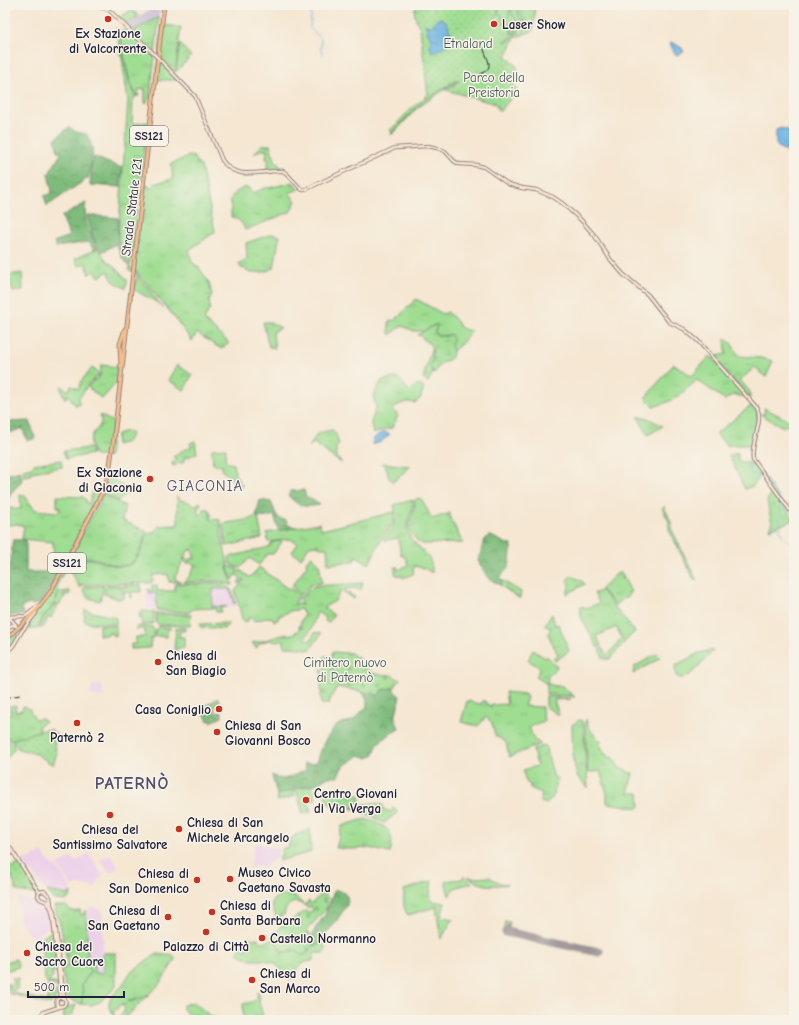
<svg xmlns="http://www.w3.org/2000/svg" width="799" height="1025" font-family="'Comic Neue',sans-serif">
	<style>
		.built { fill: #edd1e9 }
		.industrial { fill: #ccbfd4 }
		.grass { fill: url(#grass-tufts); stroke: #608066 }
		.forest { fill: url(#forest-crowns); stroke: #506f5b }
		.wetland { fill: url(#wetland-marsh); stroke: #608066 }
		.cemetery { fill: url(#cemetery-stones); stroke: #608066 }
		.park { fill: url(#park-dots); stroke: #608066 }
		.garden { fill: url(#garden-furrows); stroke: #608066 }
		.pitch { fill: #9fdd91; stroke: #608066 }
		.water { fill: url(#water-ripples); stroke: #476a8e }
		.lines { fill: none; stroke-linecap: round; stroke-linejoin: round }
		.stream { stroke: #6cb2e2; stroke-width: 1 }
		.taxiway { stroke: #8c8486; stroke-width: 3.5 }
		.runway { stroke: #8c8486; stroke-width: 9 }
		.secondary-casing { stroke: #8c8486; stroke-width: 4.5 }
		.primary-casing { stroke: #8c8486; stroke-width: 5 }
		.secondary { stroke: #fce5cf; stroke-width: 2.5 }
		.primary { stroke: #f8bd88; stroke-width: 3 }
		.tram { stroke: #22223b; stroke-width: 1 }
		.rail { stroke: #22223b; stroke-width: 1; stroke-dasharray: 6 3; stroke-linecap: butt }
		.secondary-bridge-casing { stroke: #8c8486; stroke-width: 4.5; stroke-linecap: butt }
		.secondary-bridge { stroke: #fce5cf; stroke-width: 2.5 }
		.poi-dot { fill: #c8321e; stroke: #f7f3e8; stroke-width: 1.5 }
		.labels { text-anchor: middle; stroke-width: 3; stroke-linejoin: round; paint-order: stroke }
		.shield { fill: #f7f3e8; stroke: #62616f; stroke-width: 1 }
		.shield-label { font-size: 12px; font-weight: bold; fill: #22223b }
		.poi-label { font-size: 13px; font-weight: bold; fill: #22223b; stroke: #f7f3e8; text-anchor: start }
		.park-label { font-size: 13px; fill: #485a55; stroke: #f7f3e8 }
		.street-label { font-size: 13px; fill: #22223b; stroke: #f7f3e8 }
		.quarter-label { font-size: 15px; letter-spacing: 1px; fill: #534e6e; stroke: #f7f3e8 }
		.district-label { font-size: 17px; font-weight: bold; letter-spacing: 1px; fill: #534e6e; stroke: #f7f3e8 }
	</style>
	<defs>
		<pattern id="grass-tufts" width="24" height="20" patternUnits="userSpaceOnUse"><rect width="24" height="20" fill="#9fdd91"/><path d="M3 7l-1-3M5 7V3M7 7l1-3M15 17l-1-3M17 17v-4M19 17l1-3" fill="none" stroke="#89bd7e"/></pattern>
		<pattern id="forest-crowns" width="20" height="18" patternUnits="userSpaceOnUse"><rect width="20" height="18" fill="#7fbc7b"/><path d="M2 6a3 3 0 1 1 6 0M12 15a3 3 0 1 1 6 0" fill="none" stroke="#689866"/></pattern>
		<pattern id="wetland-marsh" width="20" height="14" patternUnits="userSpaceOnUse"><rect width="20" height="14" fill="#9fdd91"/><path d="M1 5h8M5 5V1M11 12h8M15 12V8" fill="none" stroke="#89bd7e"/></pattern>
		<pattern id="cemetery-stones" width="16" height="16" patternUnits="userSpaceOnUse"><rect width="16" height="16" fill="#9fdd91"/><path d="M2 7V4a2 2 0 0 1 4 0v3zM10 15v-3a2 2 0 0 1 4 0v3z" fill="#89bd7e"/></pattern>
		<pattern id="park-dots" width="8" height="8" patternUnits="userSpaceOnUse"><rect width="8" height="8" fill="#9fdd91"/><path d="M2 2h.1M6 6h.1" fill="none" stroke="#89bd7e" stroke-width="1.8" stroke-linecap="round"/></pattern>
		<pattern id="garden-furrows" width="10" height="10" patternUnits="userSpaceOnUse"><rect width="10" height="10" fill="#9fdd91"/><path d="M-1 1l2-2M0 10L10 0M9 11l2-2" fill="none" stroke="#89bd7e"/></pattern>
		<pattern id="water-ripples" width="26" height="14" patternUnits="userSpaceOnUse"><rect width="26" height="14" fill="#6cb2e2"/><path d="M2 4q2-2 4 0t4 0M15 11q2-2 4 0t4 0" fill="none" stroke="#5890b8"/></pattern>
	</defs>
	<rect width="100%" height="100%" fill="#f7f3e8"/>
	<filter id="ink" filterUnits="userSpaceOnUse"><feTurbulence type="fractalNoise" baseFrequency=".025" numOctaves="2"/><feDisplacementMap in="SourceGraphic" scale="8" xChannelSelector="R" yChannelSelector="G"/><feConvolveMatrix kernelMatrix="1 2 1 2 8 2 1 2 1" color-interpolation-filters="sRGB"/></filter>
	<filter id="wash" filterUnits="userSpaceOnUse"><feTurbulence type="fractalNoise" baseFrequency=".012" numOctaves="4" result="noise"/><feDisplacementMap in="SourceGraphic" scale="16" xChannelSelector="R" yChannelSelector="G"/><feGaussianBlur stdDeviation="0.9" result="paint"/><feColorMatrix in="noise" values="0 0 0 0 0 0 0 0 0 0 0 0 0 0 0 0 0 1.4 0 .05"/><feComposite in="paint" operator="in"/></filter>
	<g filter="url(#wash)">
		<rect width="100%" height="100%" fill="#f5e7d2"/>
		<path class="built" d="M202,583H220L228,586L232,592L236,604L235,607L204,608Z
			M146,593H156V609H147Z
			M92,685H103L102,692L104,697L90,695Z
			M255,843L280,850L276,859L263,867H258L255,866L252,868H250Z
			M42,852L45,857L62,874L71,890L68,895L47,891L42,887L22,860L30,858Z
			M89,853L103,876L99,879L95,888L91,887L90,885L87,887L78,885L72,887L63,872L57,866L72,857L75,862Z
			M110,854L119,868L109,873L100,860Z
			M18,898L45,903L48,905L51,912L53,924L32,939L25,929L20,918Z
			M91,907L102,910L103,919L101,920L103,923V973H94L88,964L86,911Z"/>
		<path class="industrial" d="M149,5H160L159,17L133,31L126,24L151,9Z"/>
		<path class="grass" d="M133,9L138,17L126,24L119,18Z
			M159,17V19L155,54L133,31Z
			M162,25L181,27L175,73L159,56Z
			M116,28L119,30L129,82L136,97L133,99L132,121L134,124L147,122V123L131,265L122,252L118,238L128,101L122,59Z
			M127,28L155,56L150,97L146,104L145,103V89L138,90L139,96H137C129,84 119,45 121,31Z
			M180,44L191,56L177,71L176,70Z
			M158,59L178,79L177,80H156Z
			M262,145H270L275,160L283,170L266,171L269,159H266L267,150H260L254,154Z
			M189,156L194,157L197,163L201,166L215,232L189,250L192,262L200,269L209,283L212,295L209,301L210,308L204,320L229,343L221,349L197,333L192,341L168,309L167,307H166L134,269L140,221L143,220L146,185H148L149,188L154,187L153,184L173,179L171,164Z
			M293,182L299,189L289,193L296,201L290,212L245,230C242,222 239,219 231,217V199L234,193L246,187L247,189L249,188L252,193L268,187L269,188Z
			M272,234L280,236L278,244L274,268L264,272L250,273L245,269L241,268L239,263L247,259L246,243Z
			M116,243H118L120,250L125,260L164,309C156,299 144,297 134,289L137,276L134,271H131L130,272L128,269L130,268L122,258Z
			M98,248L106,260L118,270L127,280V285L125,287L126,289L113,281L108,271L99,277L96,272L93,270L89,275L86,263L78,266L75,259Z
			M22,273L23,290L13,292L8,275Z
			M416,299L443,314L448,312C449,314 451,315 453,317C460,324 458,329 471,331L463,342L453,351C450,345 452,340 450,335L438,336L434,332L437,326L434,325L424,331H414L402,326L390,335L389,334V321L395,320Z
			M263,322H270L281,328L274,331L273,335L275,348L269,347Z
			M725,338L731,343L739,356L761,358L773,361L766,377L755,367L740,380L750,392V398L713,357L726,354Z
			M431,349L433,353V373L428,382L423,379Z
			M710,356L745,395L742,397C735,393 730,396 725,400L697,380C685,391 670,405 653,406L645,398L674,364L692,376Z
			M101,365L117,367V382L102,399L88,387L93,381L100,377Z
			M177,365L192,375L184,390L168,380Z
			M92,368L99,373V375L90,382L78,400L80,404L75,405L68,394L65,399L61,388L62,386L68,391L71,386L79,389C81,377 87,376 92,368Z
			M398,378L410,391L417,384L424,388L420,399L415,403C407,401 399,403 393,409L398,416L392,428L380,431L373,434L371,423L376,407L373,396L382,380Z
			M753,404C762,416 756,431 752,445H726L716,434Z
			M764,408L794,423V430L785,425L783,427L761,415L762,413L765,414Z
			M100,415L113,422L109,457L95,456C80,430 107,432 100,415Z
			M638,417H645L663,426L648,435Z
			M332,430L335,432L339,444L336,448V456L342,463C330,457 324,449 313,443L309,447L318,433Z
			M127,431L132,434L127,442L116,445L117,434Z
			M195,441L197,453L188,457H185L183,463H178L175,466L172,465L173,461L176,459L175,457H173L180,453L179,452L191,447L190,443Z
			M90,448L92,454L66,459L63,451Z
			M226,448L225,459L228,463L234,464L235,474L243,486L239,487C232,482 229,474 222,471V466L213,464L212,449Z
			M737,453L738,454V461L754,463L762,474L753,486L745,489L729,456Z
			M61,460L62,467L31,472V475L24,476L23,469L32,467L34,464Z
			M382,463L408,466H411L393,482L389,478L387,469Z
			M763,475L793,518L791,521L770,529L772,523L767,501L771,493L770,489Z
			M112,476L117,483L130,490L118,501L103,494L109,478Z
			M93,490L100,494L64,562C54,558 53,552 53,542L22,539L24,526L17,524L7,525L10,508L21,509L20,495H24L35,510L57,512L60,511V507H57V496L83,497L86,500V503L89,504Z
			M103,495L125,506L122,520L147,532C143,541 140,555 132,562C112,579 88,533 60,579C56,586 58,596 55,603C49,614 42,614 38,628L29,630V626H26L52,591Z
			M177,496L180,500L189,502L194,506L200,502L201,503L197,511L199,515L202,514L204,509H208L212,516H210V519L220,520L221,533L228,565L227,568L233,585H231L222,581L183,582L189,577L195,565L189,562L188,564L184,561L185,558L190,560L191,558L195,559L192,549L187,552L175,577L176,580L181,582H169L168,574L153,575V581H151V583L81,585L80,588L69,570C85,542 113,577 132,563C140,557 143,543 148,534L154,532L159,526L176,525L178,524Z
			M418,498L422,500L432,519L450,513V518L463,543L421,544C397,524 416,521 415,500Z
			M413,500C415,512 403,521 408,533C415,550 433,551 432,573L424,568L414,566L413,574L404,578L395,574V567H398L397,571L408,565L406,558L401,555L398,538L385,541L384,540C394,527 398,522 394,505Z
			M664,506L672,524L671,528L697,581L693,578L669,530V522L662,508Z
			M394,512L393,523L378,545L369,564L356,556L354,561L328,564L327,548H320L318,545L309,546L301,558L292,552L297,545V543L290,539L268,542L267,533L319,523L322,530Z
			M256,516L258,517L262,538L226,546L222,524L251,519Z
			M278,541L282,542L273,554H267L259,565L250,558L240,568L230,564L229,557L269,547L271,543Z
			M311,556L319,563L322,583L312,584L302,594H300L293,588L292,586L307,565L306,562Z
			M229,566L238,569L236,572L238,573L240,570L249,577L254,574L259,567L288,589H291L300,596L294,603L302,605L299,600L302,596L314,586L363,583L361,589L347,588L345,591L355,597L354,599L341,591L335,601L323,608L334,615L328,623L325,621L326,618L317,612L311,629L305,639L310,641L315,632L321,634L310,650L301,648L284,647V640L277,642L269,640L258,644L257,648L255,647L252,642H254V643C267,640 276,636 288,634L291,635V634H296L295,632L299,631V625L301,629L302,628L300,624L304,614L301,609L290,611L278,617V620L274,621L273,618L268,617L267,618L253,621L252,618H248V621L243,622L235,591L244,580L243,579L239,584L238,583L241,578L236,575L233,580L232,579L228,568Z
			M621,572L623,577L621,578V579L624,578L631,592L628,593L629,595L615,605L601,589L616,574Z
			M572,575C574,578 582,580 585,584L567,594L570,584L567,580Z
			M503,581L521,592L520,599L500,585Z
			M223,583C232,587 233,595 236,604L233,603L234,600L229,589H213L212,606L227,607H221V612H216L215,608L193,609L188,613L157,610L156,593H149L148,589L152,591V585H157V591H175V584Z
			M141,585V592H131L132,598H130L129,592L124,593V598L118,599L104,594L106,586H121L122,593L124,592L123,586Z
			M104,586L100,601L88,598L83,589L85,587Z
			M601,590L635,632L629,637L610,659H604L599,650L602,648L607,656L622,638L616,627L597,636L601,646L598,648L581,617V614L579,608L583,606L585,609L599,603L594,593H597Z
			M70,591L69,595L65,594V597L61,601L60,604L57,605V608L54,611L51,618L48,617L44,627L40,628C41,612 57,610 58,592Z
			M85,610L116,618V624L89,623L84,620Z
			M141,611L154,612L153,624L142,625L141,621L142,619L140,618L141,616H139Z
			M156,613L191,615L190,626L158,625L156,623Z
			M552,614L555,625L558,624L561,630L569,651L555,661L553,658L558,655L548,634L551,628L544,626Z
			M228,623V625L225,627L224,629L200,627V624Z
			M99,625L116,626V636L112,635L111,633H108V635H99Z
			M137,626L152,627L154,629V638L150,639L151,640L150,648L131,649V644H136V637H145V629H136Z
			M159,627L171,628L167,631V637L155,636L156,629Z
			M176,628H185V631H180L179,637H184V648H177L176,652L174,651Z
			M18,629C20,634 14,645 9,648L5,645L6,641Z
			M533,650L545,658L547,656L557,667L548,677L547,683L554,686H562L575,697L546,694L547,684L536,677L540,668L528,660Z
			M707,651H713L688,677L681,678L676,676L675,667L676,665L699,653Z
			M657,654L660,658L633,674L634,667Z
			M505,692L525,694L527,698L524,706L542,707V710L544,721L529,727L534,740L541,744L509,757L506,742L495,736L492,723L486,717L478,726L461,722L467,701L481,704L483,700L491,707L492,705L507,704Z
			M546,696L571,699L554,700L559,715C554,714 551,708 546,708Z
			M16,705L15,712L22,710L23,706L28,708L31,710L30,711L36,720L41,718L45,721L38,727L40,730L24,737L11,740L5,736V715L11,714L10,706Z
			M586,719C588,728 594,736 602,741L599,742L605,754L614,759L619,768L625,769L629,773H633L628,793H639L640,806L638,808L607,803V793L600,771L588,773L585,726Z
			M579,720H581L583,722L588,788L577,776L575,767L573,759L572,725Z
			M5,738L9,741L15,748L5,760Z
			M545,745L554,778H558L552,799L546,804L540,801L542,793L530,788V785L526,782L523,770L537,766L533,750Z
			M375,803L383,805L384,810L392,812L393,807L395,808L397,813L384,823L372,816L350,808L365,804Z
			M365,819C385,824 396,830 390,853L369,848L353,849L336,848L342,826Z
			M310,829L311,852L279,861L283,848H288L290,839L294,837L295,835Z
			M464,876L472,883L454,888L449,896L445,881L462,879Z
			M467,876L473,878L489,877L500,883L507,884C492,887 479,886 467,876Z
			M432,881L430,894L432,901L445,903L441,916L453,919L441,939L436,907L408,915C402,907 404,900 404,890Z
			M285,895L293,896V897L295,896L304,905C293,899 286,904 284,915L276,918C275,912 271,907 272,901L277,897Z
			M54,906H66L70,910L76,912L80,910L81,915H84V911H86L88,964H94V973H103V953H116V984L114,989L100,1002L91,1005L81,1004L83,994L82,985L90,972L83,963L78,960L73,964L67,965L65,948L62,944C64,932 58,919 54,906Z
			M505,921L510,922L509,929L603,950L601,956L504,935H503Z
			M248,936L251,939L258,938L260,942H266L275,939L282,953L297,950L301,955L307,953L313,946L323,943L326,949L324,953H315L312,961C293,963 299,974 290,980L275,963L265,960H250L239,954L237,953L242,945L245,950H247Z
			M158,954L174,956L175,960C162,980 153,1000 127,1001L123,1005L121,1004L113,1013L115,1015L114,1016L109,1006V1002L112,996L122,986L130,973L150,958Z
			M12,978H18L17,989L14,991L5,989V984L7,982L9,984L8,986L9,987L12,985L11,984L15,982Z
			M46,986L56,991L58,993L54,1001L51,1003L46,1004L5,992L13,993L47,1001L50,991L47,989L45,990L44,988Z
			M258,991L260,998L259,1002L264,1020H248L243,1018V1004C252,1001 257,1004 258,991Z
			M194,1002L210,1016L217,1018V1020H191V1018L183,1009V1005Z
			M76,1005L71,1018L75,1020H64L63,1008Z"/>
		<path class="forest" d="M69,127L76,132L86,134C97,150 91,161 88,178L47,206L44,196L50,194L52,190L48,175L62,152H58L55,139Z
			M94,157L122,168L120,187L90,185L91,167Z
			M86,203C82,216 91,237 98,248L94,250L89,242L56,247L54,242L69,236L62,216Z
			M87,215L118,218V243L102,252L93,237Z
			M30,421L35,438L27,441L22,427L21,429L9,433L5,422Z
			M20,471C27,486 12,485 9,498H5V475Z
			M304,490L306,497L316,501L320,505C304,507 299,508 288,495L291,491Z
			M260,500L271,502L276,514L280,519L286,520L288,525L296,527L279,531L274,515C268,517 262,519 256,516Z
			M489,535L507,544L512,545L509,567L501,576L500,579L503,581L500,585L488,578L478,561L484,541Z
			M13,540H26V572H46L59,570L49,590L38,605L30,604L21,607V609L25,615L5,616V568L9,569L10,567Z
			M394,687V691L400,696L395,719L399,728L378,743L373,756L368,758L359,755C350,764 341,763 338,777H328L319,783L277,795L272,775C281,781 287,779 297,774C299,772 303,772 306,771L304,763L311,764L317,762L324,742L335,727L341,723L352,721L367,706V699L362,691L379,695L382,690Z
			M218,698L224,708L219,704L215,707L214,709L218,713L222,712V717L211,722V720L208,721L202,709L205,706Z
			M337,890C344,892 350,896 347,905L333,926L322,937L323,943L313,946L311,941L316,927L325,915L334,891Z"/>
		<path class="wetland" d="M435,325H437L435,332L438,336H448L451,334L453,341L451,342C451,346 453,349 453,352C453,361 444,360 440,365C437,368 436,371 434,374L432,369L430,367L433,358L431,354L433,353L431,346L429,343L425,341L421,336L417,335Z"/>
		<path class="cemetery" d="M332,652L351,653L358,658L369,670L375,674L391,675L400,680L394,687L382,690L379,695L337,687L331,697L329,704H321V669H325V665H323L325,656L332,657Z
			M323,893L328,898L326,909L306,931L311,934L309,941L313,946L307,953L301,955L297,950L282,953L273,934L280,929L279,927L282,926L306,911L308,913L313,910L311,906L307,908L305,904L309,901L311,904Z"/>
		<path class="park" d="M418,5H534L535,15L533,31L515,38L506,56L515,64L518,69L512,74V80L517,91L500,111H498L496,104L446,90L459,81L458,80L416,109L393,134L390,130L412,108L428,95L420,28C416,20 411,11 418,5Z
			M51,729L59,737L54,742L57,753L53,765L36,754L19,749L11,740C25,736 37,730 51,729Z
			M294,790L295,796L278,801L277,795Z
			M336,793L353,796L360,795V803L335,809L332,807L331,803L328,804L325,794Z
			M19,863C25,871 37,884 36,894L17,891L8,867H14Z
			M47,891L66,895H68L71,892L70,897L66,901L55,900Z
			M53,930L58,972H52L53,978H51L49,982L59,984L58,987L48,984L45,980L41,942L42,938Z
			M149,995L123,1020H117L115,1017L117,1018L124,1012L125,1009L122,1006L127,1001H133Z"/>
		<path class="garden" d="M496,5H498L500,15L502,16L499,22L504,17L506,18L505,21L507,18L509,16L510,5L512,14L516,18L515,23L513,22L514,24H512V26H510V24H507L506,27L505,22L504,23H498L497,24L495,18L498,14Z
			M516,5L518,8L519,5H522L521,6C521,12 521,18 527,20L524,22L523,19V23L515,29V34H513L512,29V33L514,35H516V30L518,34H520L518,29L526,22L524,25L527,28L524,31L523,35L504,42L511,37V27L513,28L519,26L520,17Z
			M457,80H458L416,109L391,135L392,132L415,109L428,98Z"/>
		<path class="pitch" d="M312,785L316,799L308,801L311,812L303,814L296,789Z
			M16,959L19,967L5,971V962Z
			M81,959L84,961L83,965L89,968L90,972L82,985L83,994L81,1004L70,1000L66,996L62,967H67V965L73,964L77,961H80Z"/>
		<path class="water" d="M440,18L446,21L454,41L433,53C429,48 430,44 432,38L429,36L425,24L431,27L435,21Z
			M672,42L682,48L684,52L678,55L675,54L670,44Z
			M781,128L794,132V141L787,151L779,148L776,144V130Z
			M384,432L390,434L381,442L372,445C372,438 378,434 384,432Z"/>
		<g class="lines">
			<path class="stream" d="M311,5V17L310,28L321,39V50L323,54
				M752,444L757,420L756,410
				M748,464L751,474L762,476L778,498L781,506L780,524
				M780,527C780,537 786,540 794,544"/>
			<path class="taxiway" d="M506,932L508,926"/>
			<path class="runway" d="M506,932L599,952"/>
		</g>
	</g>
	<g filter="url(#ink)">
		<g class="lines">
			<g class="secondary-casing">
				<path id="secondary" d="M89,5L104,8L110,11L155,55
					M158,58L195,96L222,160C236,182 260,170 283,171L287,174L301,189L304,190L395,148L428,146L437,148L445,151L454,161L459,164L476,165L484,167L508,184L522,188L536,190L553,197L562,203L581,220L595,236L610,259L623,274L648,295L669,322L684,329L698,341L757,408C764,422 750,443 753,459L794,516
					M5,617L26,616L38,606
					M9,617L16,625
					M5,630L12,625L16,626
					M5,648L10,649L13,646L22,631L36,613
					M5,840L39,892
					M50,901L47,902L40,899L38,896L39,892L44,891L50,897L51,905L54,913L63,992L65,1000
					M47,902L51,908L53,917L61,998
					M56.5 1002a4.5 4.5 0 1 1 9 0a4.5 4.5 0 1 1-9 0Z
					M36,1020L44,1012L62,1006"/>
			</g>
			<g class="primary-casing">
				<path id="primary" d="M121,367L120,344L125,329
					M5,640L36,611L51,591L104,489L109,472L114,437L164,5"/>
			</g>
			<use href="#secondary" class="secondary"/>
			<use href="#primary" class="primary"/>
			<path class="tram" d="M475,77C495,67 490,67 483,47"/>
			<path class="rail" d="M5,698L20,695"/>
			<g class="secondary-bridge-casing">
				<path id="secondary-bridge" d="M155,55L158,58"/>
			</g>
			<use href="#secondary-bridge" class="secondary-bridge"/>
		</g>
	</g>
	<g class="poi-dot">
		<circle cx="108" cy="19" r="4"/>
		<circle cx="494" cy="24" r="4"/>
		<circle cx="150" cy="479" r="4"/>
		<circle cx="158" cy="662" r="4"/>
		<circle cx="219" cy="709" r="4"/>
		<circle cx="77" cy="723" r="4"/>
		<circle cx="217" cy="732" r="4"/>
		<circle cx="306" cy="800" r="4"/>
		<circle cx="110" cy="815" r="4"/>
		<circle cx="179" cy="829" r="4"/>
		<circle cx="230" cy="879" r="4"/>
		<circle cx="197" cy="880" r="4"/>
		<circle cx="212" cy="912" r="4"/>
		<circle cx="168" cy="917" r="4"/>
		<circle cx="206" cy="932" r="4"/>
		<circle cx="262" cy="938" r="4"/>
		<circle cx="27" cy="953" r="4"/>
		<circle cx="252" cy="980" r="4"/>
	</g>
	<g class="labels">
		<g class="shield">
			<rect x="130" y="126" width="38" height="20" rx="3"/>
			<rect x="48" y="553" width="38" height="20" rx="3"/>
		</g>
		<g class="shield-label">
			<text x="149" y="140">SS121</text>
			<text x="67" y="567">SS121</text>
		</g>
		<g class="poi-label">
			<text x="502" y="29">Laser Show</text>
			<text x="108" y="38" text-anchor="middle">Ex Stazione<tspan x="108" dy="15">di Valcorrente</tspan></text>
			<text x="142" y="477" text-anchor="end">Ex Stazione<tspan x="142" dy="15">di Giaconia</tspan></text>
			<text x="166" y="660">Chiesa di<tspan x="166" dy="15">San Biagio</tspan></text>
			<text x="211" y="714" text-anchor="end">Casa Coniglio</text>
			<text x="225" y="730">Chiesa di San<tspan x="225" dy="15">Giovanni Bosco</tspan></text>
			<text x="77" y="742" text-anchor="middle">Paternò 2</text>
			<text x="314" y="798">Centro Giovani<tspan x="314" dy="15">di Via Verga</tspan></text>
			<text x="187" y="827">Chiesa di San<tspan x="187" dy="15">Michele Arcangelo</tspan></text>
			<text x="110" y="834" text-anchor="middle">Chiesa del<tspan x="110" dy="15">Santissimo Salvatore</tspan></text>
			<text x="238" y="877">Museo Civico<tspan x="238" dy="15">Gaetano Savasta</tspan></text>
			<text x="189" y="878" text-anchor="end">Chiesa di<tspan x="189" dy="15">San Domenico</tspan></text>
			<text x="220" y="910">Chiesa di<tspan x="220" dy="15">Santa Barbara</tspan></text>
			<text x="160" y="915" text-anchor="end">Chiesa di<tspan x="160" dy="15">San Gaetano</tspan></text>
			<text x="270" y="943">Castello Normanno</text>
			<text x="35" y="951">Chiesa del<tspan x="35" dy="15">Sacro Cuore</tspan></text>
			<text x="206" y="951" text-anchor="middle">Palazzo di Città</text>
			<text x="260" y="978">Chiesa di<tspan x="260" dy="15">San Marco</tspan></text>
		</g>
		<g class="park-label">
			<text x="468" y="48">Etnaland</text>
			<text x="494" y="82">Parco della<tspan x="494" dy="15">Preistoria</tspan></text>
			<text x="345" y="667">Cimitero nuovo<tspan x="345" dy="15">di Paternò</tspan></text>
		</g>
		<g class="street-label">
			<text transform="translate(131 207) rotate(-83)" y="5">Strada Statale 121</text>
		</g>
		<g class="quarter-label">
			<text x="205" y="491">GIACONIA</text>
		</g>
		<g class="district-label">
			<text x="132" y="789">PATERNÒ</text>
		</g>
	</g>
	<rect width="799" height="1025" fill="none" stroke="#f7f3e8" stroke-width="20"/>
	<path d="M28 991v6h96v-6" fill="none" stroke="#22223b" stroke-width="2"/>
	<text x="34" y="991" font-size="12" fill="#22223b" stroke="#f7f3e8" stroke-width="3" paint-order="stroke">500 m</text>
</svg>
